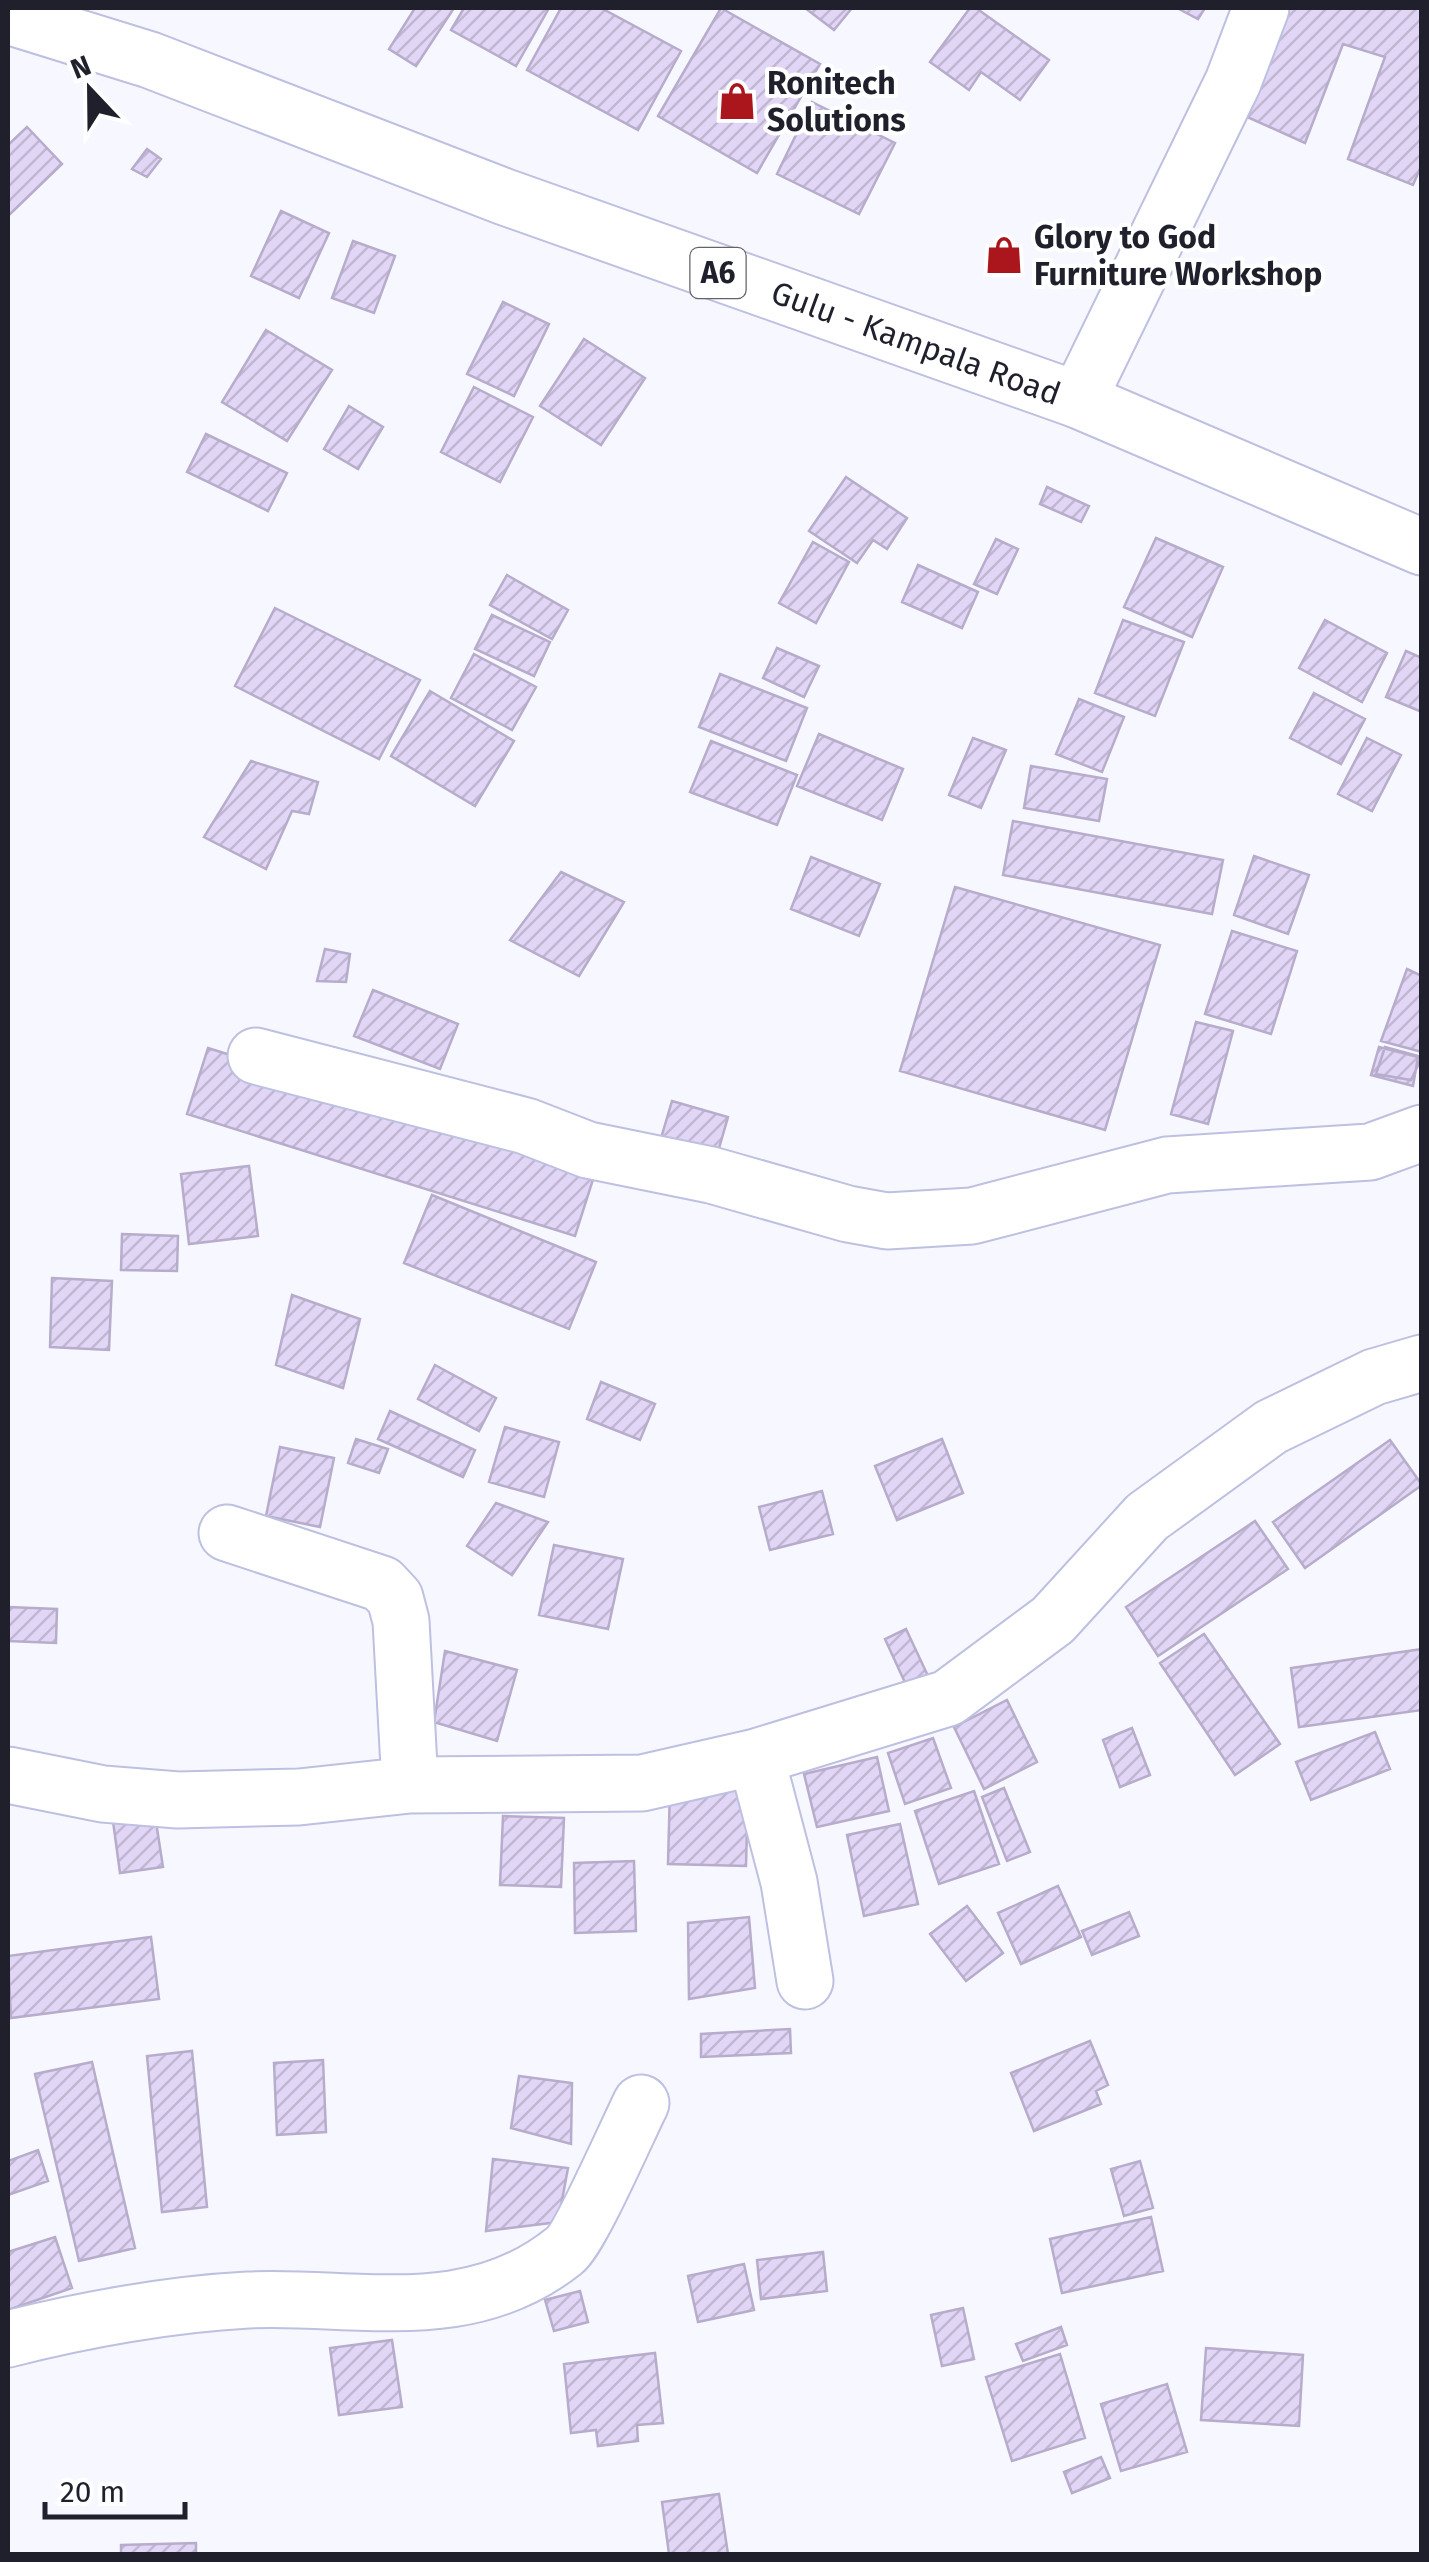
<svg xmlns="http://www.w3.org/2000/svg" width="1429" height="2562" font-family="'Fira Sans',sans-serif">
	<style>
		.building { fill: url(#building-hatch); stroke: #b7accb; stroke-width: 2.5 }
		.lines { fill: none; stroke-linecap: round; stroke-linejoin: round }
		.minor-casing { stroke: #bdc0e0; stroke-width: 59 }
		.major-casing { stroke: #bdc0e0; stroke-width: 59 }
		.minor { stroke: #fff; stroke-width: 55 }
		.major { stroke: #fff; stroke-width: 55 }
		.labels { text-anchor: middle; stroke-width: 8; stroke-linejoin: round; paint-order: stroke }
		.shield { fill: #fff; stroke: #62636b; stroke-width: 2.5 }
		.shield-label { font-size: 30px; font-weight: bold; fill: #1f202c }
		.poi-label { font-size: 32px; font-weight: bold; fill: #1f202c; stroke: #fff; text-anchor: start }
		.street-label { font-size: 32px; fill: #1f202c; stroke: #fff }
	</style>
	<defs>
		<pattern id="building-hatch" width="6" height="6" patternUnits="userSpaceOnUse" patternTransform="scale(2.5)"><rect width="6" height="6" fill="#e1d6f5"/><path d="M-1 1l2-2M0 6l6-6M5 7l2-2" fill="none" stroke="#c1b7d2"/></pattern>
	</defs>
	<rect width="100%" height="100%" fill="#f7f8ff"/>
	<path class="building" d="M415,8H454L416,66L389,49Z
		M464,8H549L516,66L451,30Z
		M561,8H601L681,51L638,130L527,70Z
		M721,8L820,64L757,173L658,116Z
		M805,8H852L834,30Z
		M970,8H976L1049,60L1020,100L981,72L969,90L930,62Z
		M1177,8H1205L1198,19Z
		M1274,8H1422V164L1413,185L1348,159L1385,57L1343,44L1305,143L1234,111Z
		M812,102L895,143L859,214L777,174Z
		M27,127L62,164L8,216V145Z
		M147,149L161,159L147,177L132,169Z
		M281,211L329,233L299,298L251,276Z
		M353,241L395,256L374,313L332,298Z
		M503,302L549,324L514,396L467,374Z
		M266,330L332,370L287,441L222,402Z
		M584,339L645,378L601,445L540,406Z
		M474,387L533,417L500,482L441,452Z
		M349,406L383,427L358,469L324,449Z
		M206,434L287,473L268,511L187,472Z
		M846,477L907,518L887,549L873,540L857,563L809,531Z
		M1047,487L1089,506L1081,522L1040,504Z
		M1156,538L1223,567L1192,637L1124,607Z
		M996,539L1018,549L997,594L974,584Z
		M813,542L849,562L816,623L779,603Z
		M918,565L978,592L962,628L902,602Z
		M507,575L568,610L552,639L490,605Z
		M275,608L420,680L379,759L235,686Z
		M492,615L550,642L534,676L475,649Z
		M1123,620L1184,642L1155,716L1095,693Z
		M1325,620L1387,653L1362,702L1299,668Z
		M777,648L819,666L804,697L763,678Z
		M1406,651L1422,658V712L1386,697Z
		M474,654L536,687L512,730L451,698Z
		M720,674L807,708L786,761L699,727Z
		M430,691L514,741L475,806L391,756Z
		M1314,693L1365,719L1341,764L1290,738Z
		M1079,699L1124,717L1102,772L1056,754Z
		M819,734L903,769L882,820L797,786Z
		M973,738L1006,750L981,808L949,795Z
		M1367,738L1401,755L1372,811L1338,794Z
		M711,741L797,775L777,825L690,792Z
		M251,761L318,782L309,814L292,811L266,869L204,837Z
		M1031,766L1107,779L1099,821L1024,808Z
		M1013,821L1223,860L1212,914L1003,875Z
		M1254,856L1309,875L1288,934L1234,915Z
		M811,857L880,884L859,936L791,909Z
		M561,872L624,902L579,976L510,940Z
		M955,887L1160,945L1105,1130L900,1071Z
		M1232,931L1297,951L1271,1034L1205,1014Z
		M325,949L350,954L346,982L317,981Z
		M1407,969L1422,976V1052L1381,1041Z
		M373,990L458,1024L440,1069L354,1036Z
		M1196,1022L1233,1031L1208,1124L1171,1114Z
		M1379,1047L1418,1057L1413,1086L1371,1075Z
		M1385,1047L1422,1057L1411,1080L1376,1074Z
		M208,1048L596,1170L575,1236L187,1114Z
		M672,1101L728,1117L715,1162L659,1145Z
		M249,1166L258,1236L189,1244L181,1174Z
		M432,1195L596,1262L569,1329L404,1263Z
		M122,1234L178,1236L177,1271L121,1270Z
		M52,1278L112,1281L109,1350L50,1347Z
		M292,1295L360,1319L343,1388L276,1365Z
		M435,1365L496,1398L479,1431L418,1399Z
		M601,1382L655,1404L640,1440L587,1419Z
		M390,1411L475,1450L463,1477L378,1439Z
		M505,1427L559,1442L544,1497L489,1482Z
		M356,1439L388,1449L379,1473L348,1463Z
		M942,1439L963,1493L897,1520L875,1466Z
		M1390,1440L1422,1485L1305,1568L1273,1522Z
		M280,1447L334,1458L320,1527L266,1516Z
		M822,1491L833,1534L770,1550L759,1507Z
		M496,1503L548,1522L512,1575L467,1546Z
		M1255,1521L1288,1569L1158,1656L1126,1607Z
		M554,1545L623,1559L608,1629L539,1615Z
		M8,1607L57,1609L56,1643L8,1641Z
		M906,1629L929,1678L907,1687L885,1639Z
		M1204,1634L1280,1744L1235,1775L1160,1663Z
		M1422,1649V1710L1299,1727L1291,1668Z
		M445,1651L517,1670L497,1741L434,1722Z
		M1007,1700L1037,1762L984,1789L954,1727Z
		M1132,1728L1150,1775L1120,1787L1103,1740Z
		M1375,1732L1390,1769L1311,1800L1296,1762Z
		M933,1738L951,1788L905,1804L888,1753Z
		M877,1757L889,1811L817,1827L804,1774Z
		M670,1788L748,1790L746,1866L668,1864Z
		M1004,1788L1030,1852L1007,1861L982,1797Z
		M974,1791L999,1864L939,1884L915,1811Z
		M154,1809L163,1867L120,1873L112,1814Z
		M503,1816L564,1818L561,1887L500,1885Z
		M900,1824L918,1904L864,1916L847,1835Z
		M634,1861L636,1931L575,1933L574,1863Z
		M1058,1886L1081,1937L1021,1964L998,1913Z
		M967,1906L1003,1953L966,1981L930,1934Z
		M1129,1912L1139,1936L1092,1955L1082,1931Z
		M749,1917L755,1988L689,1999L688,1923Z
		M151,1937L159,1999L11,2018L8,1956Z
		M790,2029L791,2053L701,2057V2034Z
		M1090,2041L1108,2085L1096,2091L1101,2104L1034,2131L1011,2073Z
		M192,2051L207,2207L162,2212L147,2056Z
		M323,2060L326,2132L277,2135L274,2063Z
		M92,2062L135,2248L79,2261L35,2074Z
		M519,2076L572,2083L571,2144L511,2128Z
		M38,2150L48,2181L8,2195V2161Z
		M493,2159L568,2168L558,2222L486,2231Z
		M1140,2161L1153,2208L1124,2216L1111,2169Z
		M1151,2217L1163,2271L1062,2293L1050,2239Z
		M55,2237L72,2288L8,2310V2252Z
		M823,2252L827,2291L761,2299L757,2260Z
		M744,2264L754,2310L698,2322L688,2276Z
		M580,2291L588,2322L554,2331L545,2300Z
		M963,2308L974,2359L942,2366L931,2315Z
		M1061,2327L1067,2345L1023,2361L1016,2344Z
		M392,2340L402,2407L339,2415L330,2348Z
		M1206,2348L1303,2355L1299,2426L1201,2420Z
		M655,2353L663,2423L637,2425L638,2441L598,2446L596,2430L571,2433L564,2364Z
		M1060,2354L1085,2438L1012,2461L986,2377Z
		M1167,2384L1187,2452L1121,2471L1101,2404Z
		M1101,2457L1110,2478L1072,2493L1064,2472Z
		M719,2494L728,2554H669L662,2502Z
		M196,2543V2554H121V2545Z"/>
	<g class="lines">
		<g class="minor-casing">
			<path id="minor" d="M1078,400L1233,82L1261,8
				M256,1056L526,1126L588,1150L711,1175L848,1214L887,1221L972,1216L1167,1165L1370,1152L1422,1133
				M227,1533L382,1584L395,1598L401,1621L410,1785
				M756,1757L789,1882L805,1981
				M8,1775L103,1794L178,1800L299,1797L410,1785L642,1783L756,1757L948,1698L1053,1620L1147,1517L1271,1427L1374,1377L1422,1363
				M8,2339C82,2320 171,2304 248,2300C358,2295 468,2328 564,2251C580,2239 628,2129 641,2103"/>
		</g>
		<g class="major-casing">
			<path id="major" d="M8,16L150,60L505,197L1078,400L1422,547"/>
		</g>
		<use href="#minor" class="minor"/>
		<use href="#major" class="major"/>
	</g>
	<defs>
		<g id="shop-bare" transform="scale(3)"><path d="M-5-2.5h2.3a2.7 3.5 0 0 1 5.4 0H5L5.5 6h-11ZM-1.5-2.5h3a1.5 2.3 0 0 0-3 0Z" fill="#aa161c" stroke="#fff" stroke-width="2.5" paint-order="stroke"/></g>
	</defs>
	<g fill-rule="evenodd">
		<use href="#shop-bare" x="737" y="101"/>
		<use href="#shop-bare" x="1004" y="255"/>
	</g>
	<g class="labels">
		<rect class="shield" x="690.5" y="248" width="55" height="50" rx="8"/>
		<g class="shield-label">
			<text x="718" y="283">A6</text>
		</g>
		<g class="poi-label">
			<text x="767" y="94">Ronitech<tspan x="767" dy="37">Solutions</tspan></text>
			<text x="1034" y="248">Glory to God<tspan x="1034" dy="37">Furniture Workshop</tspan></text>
		</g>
		<g class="street-label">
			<text transform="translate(916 343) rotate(20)" y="11">Gulu - Kampala Road</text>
		</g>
	</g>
	<rect width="1429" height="2562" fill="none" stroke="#1f202c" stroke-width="20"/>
	<g transform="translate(90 90) rotate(338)" stroke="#ffffff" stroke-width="8" paint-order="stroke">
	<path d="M0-8L18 38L0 25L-18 38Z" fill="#1f202c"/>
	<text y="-15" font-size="28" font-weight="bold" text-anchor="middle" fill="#1f202c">N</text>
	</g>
	<path d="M45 2502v15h140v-15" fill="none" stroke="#1f202c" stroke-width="5"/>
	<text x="60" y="2502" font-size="30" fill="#1f202c" stroke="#ffffff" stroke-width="8" paint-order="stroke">20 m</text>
</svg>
